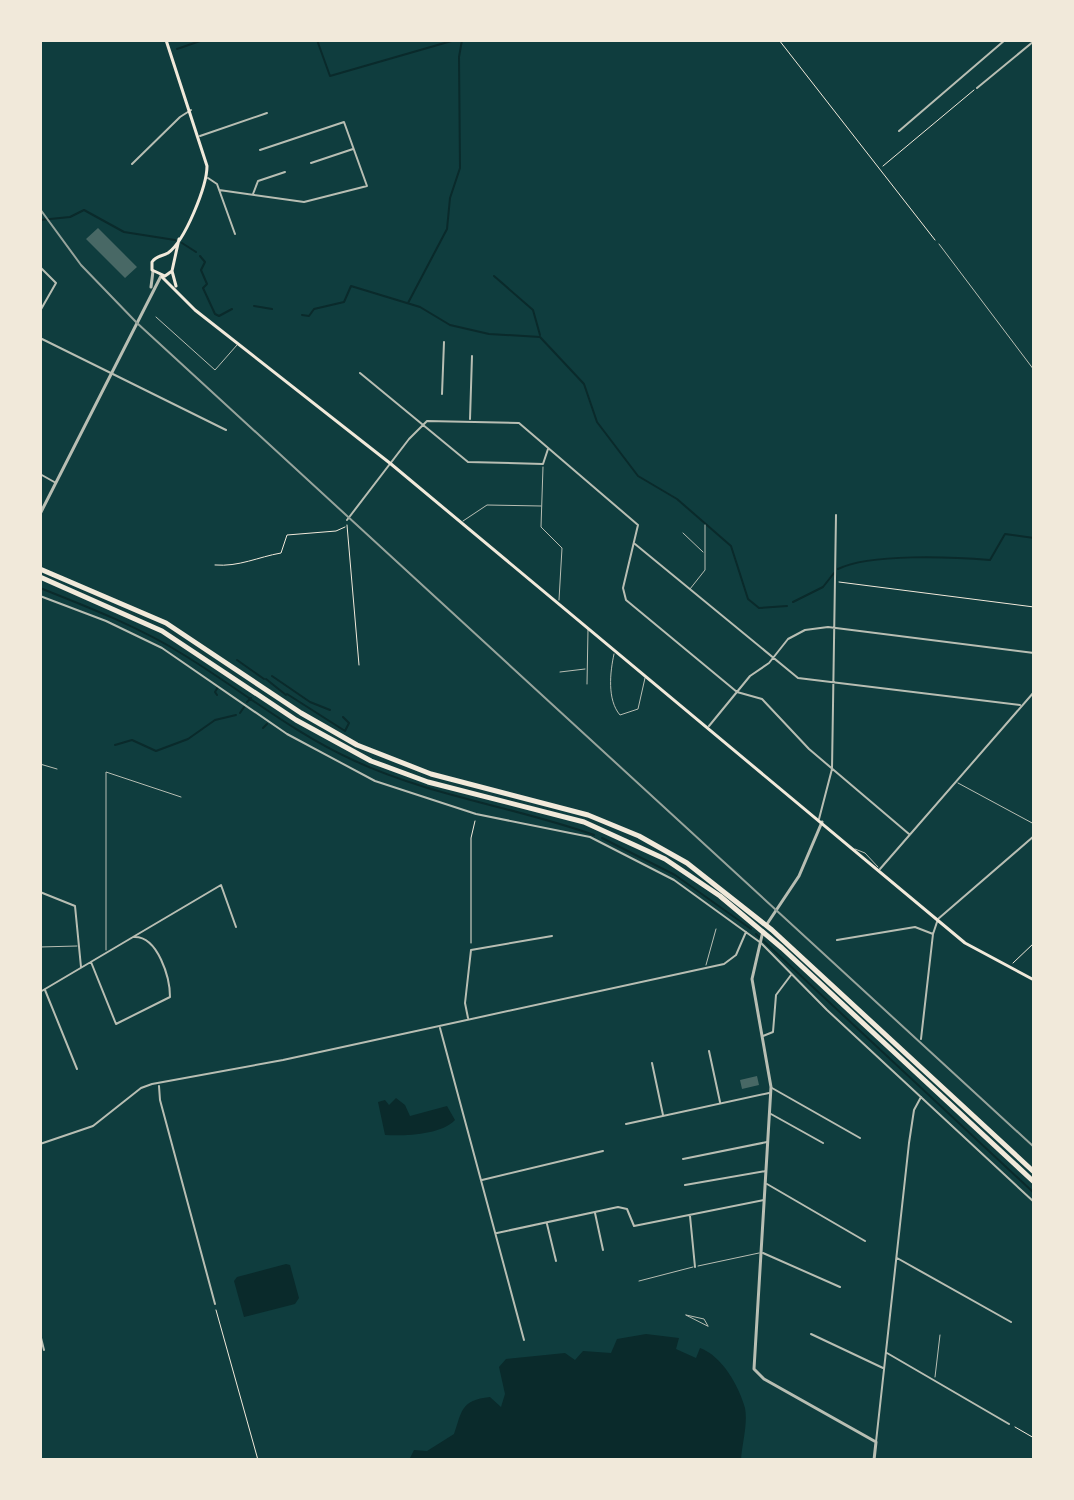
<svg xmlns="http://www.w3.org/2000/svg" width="1074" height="1500" font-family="Montserrat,sans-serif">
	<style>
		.water { fill: #0a2a2b }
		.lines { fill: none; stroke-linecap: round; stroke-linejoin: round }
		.stream { stroke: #0a2a2b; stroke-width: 2 }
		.building { fill: #486865 }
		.path { stroke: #f1e9da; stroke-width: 1 }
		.service { stroke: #b8beb3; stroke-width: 1 }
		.pedestrian { stroke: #b8beb3; stroke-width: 1 }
		.minor { stroke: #b8beb3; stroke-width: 2 }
		.tertiary { stroke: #b8beb3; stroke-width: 3 }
		.secondary { stroke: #f1e9da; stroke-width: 3 }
		.motorway { stroke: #f1e9da; stroke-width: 5 }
		.rail { stroke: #97a49c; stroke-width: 2 }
	</style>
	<rect width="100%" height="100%" fill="#0f3d3e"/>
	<path class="water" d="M396,1098L405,1105L410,1116L447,1106L455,1120C441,1135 405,1136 385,1135L378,1102L385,1100L389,1105Z
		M286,1264L290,1265L299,1298L295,1304L244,1317L234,1281L237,1277Z
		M646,1334L679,1338L676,1349L696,1358L700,1348C722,1356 739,1386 745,1408C748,1424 742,1444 741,1460H409L414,1450L427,1451L454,1434C462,1412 460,1400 490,1397L501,1407L505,1394L499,1367L506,1359L565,1353L575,1360L583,1351L611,1353L617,1339Z"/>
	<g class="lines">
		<path class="stream" d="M317,40L330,76L455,40
			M177,49L203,40
			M40,220L70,217L84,210L124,232L175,240
			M182,243L196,252
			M200,256L205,262L201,270L207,284L203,288L215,314L219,316L232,309
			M494,276L533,310L540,335
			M408,303L447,229L450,198L460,168L459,57L462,40
			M254,306L272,309
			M302,315L309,316L314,309L344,302L351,286L420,307L450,325L489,334L540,337L584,384L597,422L638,476L677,499L731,546L748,599L759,608L787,606
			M838,569C870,553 954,557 990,560L1005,534L1034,538
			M40,588C88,607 139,627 184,655C241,690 293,733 355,761C431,796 515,807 594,835
			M793,602L823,587L834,573
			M237,660L264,679
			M272,676L310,702L330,710
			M266,679L286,695
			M287,694L345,731L349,723L343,717
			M217,695L215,692L218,687
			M247,702L251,698
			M240,713L244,707
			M263,728L267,724
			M115,745L132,740L156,751L188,739L215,720L236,715
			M602,838L675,875L751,929
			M756,934L1034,1193"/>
	</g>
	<path class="building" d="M98,228L137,267L125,278L86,239Z
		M757,1076L759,1085L742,1089L740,1080Z"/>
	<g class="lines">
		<path class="path" d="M779,40L935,240
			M883,166L974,90
			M347,525L359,665
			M215,565C239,567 258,557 281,553L287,535L336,531L345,527
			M839,582L1034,607
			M471,943V838L475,821
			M1013,963L1034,943
			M216,1310L258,1460
			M1015,1427L1034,1438"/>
		<path class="service" d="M939,244L1034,370
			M156,317L215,370L237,345
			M543,467L541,527L562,548L559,600
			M463,521L487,505L541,506
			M683,533L703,552
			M690,589L705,570V525
			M614,654C610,672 607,700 620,715L638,709L645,678
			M560,672L585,669
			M587,684L588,630
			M40,764L57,769
			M958,783L1034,824
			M855,849L865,853L878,867
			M40,947L77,946
			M106,950V772L181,797
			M706,965L716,929
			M698,1266L759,1253
			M639,1281L693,1267
			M935,1377L940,1335"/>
		<path class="pedestrian" d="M686,1315L704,1319L708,1326Z"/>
		<path class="minor" d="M977,88L1034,41
			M899,131L1005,40
			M200,136L267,113
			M311,163L353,149
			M132,164L180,117L191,110
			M208,178L217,184L235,234
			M219,190L304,202L367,186L344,122L260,150
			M253,194L258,181L285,172
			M40,267L56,283L40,311
			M40,338L226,430
			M360,373L468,462L543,464L548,449
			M442,394L444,342
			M470,419L472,356
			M40,474L56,483
			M347,520L409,439L427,421L519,423L638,525L623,588L626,600L737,692L762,699L809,749L909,834
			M635,544L798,678L1020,705
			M40,596L106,621L162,648L287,734L375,781L476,814L590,837L674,880L761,943L827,1010L1034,1202
			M709,726L750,676L769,663L788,639L805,630L828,627L1034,653
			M819,819L832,769L836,515
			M880,869L1034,692
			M40,892L75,906L81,967
			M837,940L915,927L933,934
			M91,962L116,1024L170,997C170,978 158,936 134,937
			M45,990L77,1069
			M40,992L221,885L236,927
			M468,1018L465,1003L471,950L552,936
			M440,1028L524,1340
			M763,1036L773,1032L776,995L791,975
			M921,1039L933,934L938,919L1034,836
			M709,1051L720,1102
			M652,1063L663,1115
			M159,1086L160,1100L215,1304
			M772,1088L860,1138
			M771,1114L823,1143
			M626,1124L769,1093
			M40,1144L93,1126L141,1088L152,1084L283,1060L724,964L736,955L746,932
			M683,1159L767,1142
			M482,1180L603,1151
			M767,1184L865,1241
			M685,1185L766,1171
			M595,1213L603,1250
			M690,1216L695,1267
			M547,1224L556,1261
			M497,1233L618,1207L627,1209L634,1226L764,1200
			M763,1253L840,1287
			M897,1258L1011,1322
			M40,1334L44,1350
			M811,1334L883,1368
			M887,1353L1009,1424
			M876,1442L909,1143L914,1110L921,1097"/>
		<path class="tertiary" d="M151,287L153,271
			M40,514L161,276
			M767,924L799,876L822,822
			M763,931L752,979L771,1087L754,1369L764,1379L876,1442L874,1460"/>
		<path class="secondary" d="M166,40L207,166C207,186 185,241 168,253C161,257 157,255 152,262V270L165,276L172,271
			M162,277L195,310L391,464L965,943L1034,980
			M176,286L172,271L179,239"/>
		<path class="motorway" d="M40,569L166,623L301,713L357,745L431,774L588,815L639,836L687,863L772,930L1034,1172
			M40,577L162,631L296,720L371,761L428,782L584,822L665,859L720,896L782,948L1034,1182"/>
		<path class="rail" d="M40,209L81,265L137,323L1034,1147"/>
	</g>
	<rect width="1074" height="1500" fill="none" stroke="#f1e9da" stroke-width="84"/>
</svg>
